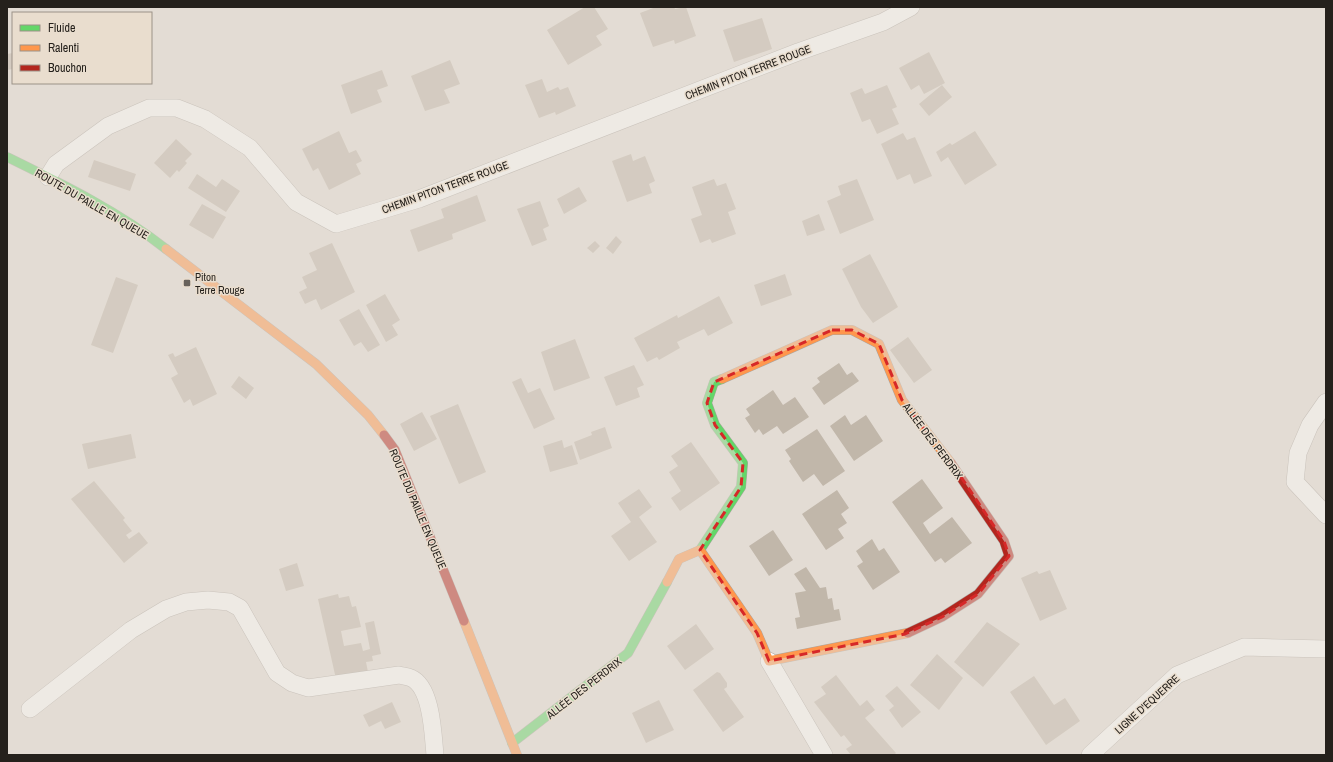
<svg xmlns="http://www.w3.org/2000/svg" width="1333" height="762" font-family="'Archivo Narrow',sans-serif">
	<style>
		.building { fill: #c1b7aa }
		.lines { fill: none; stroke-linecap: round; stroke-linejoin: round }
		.street-casing { stroke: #aba6a0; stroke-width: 18 }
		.fast-casing { stroke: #aba6a0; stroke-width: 10 }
		.slow-casing { stroke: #aba6a0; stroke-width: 10 }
		.jam-casing { stroke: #aba6a0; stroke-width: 10 }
		.street { stroke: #fbfaf9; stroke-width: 17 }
		.fast { stroke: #63d668; stroke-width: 9 }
		.slow { stroke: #ff974d; stroke-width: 9 }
		.jam { stroke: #b3261e; stroke-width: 9 }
		.marked { fill: none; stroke: #d62828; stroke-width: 3; stroke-dasharray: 8 5; stroke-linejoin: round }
		.poi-dot { fill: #68625c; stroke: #e9ddce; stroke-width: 1.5 }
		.labels { text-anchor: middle; stroke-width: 3; stroke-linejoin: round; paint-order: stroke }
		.street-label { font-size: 11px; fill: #25211c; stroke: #e9ddce }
		.poi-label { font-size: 11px; fill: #25211c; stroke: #e9ddce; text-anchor: start }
	</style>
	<rect width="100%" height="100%" fill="#e3dcd4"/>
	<path class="building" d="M585,7H594L608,29L596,36L602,45L568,65L547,30Z
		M656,7H674L675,9L686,7L696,36L675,44L674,40L653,47L640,13Z
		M762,18L772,49L734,62L723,30Z
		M929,52L945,83L924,94L919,85L911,90L899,68Z
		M13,53V69L7,70V54Z
		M450,60L460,84L444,90L450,103L425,111L411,76Z
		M382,70L388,86L377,90L382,102L351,114L341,85Z
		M542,79L547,92L558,87L560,90L568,87L576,106L556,115L555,112L539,118L525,85Z
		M887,85L897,107L892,109L899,124L877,134L870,119L862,122L850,93L862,88L865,94Z
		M942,85L952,97L929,116L919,104Z
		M339,131L349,153L356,150L362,161L356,164L361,174L329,190L318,168L313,171L302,149Z
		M975,131L997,165L965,185L948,157L941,162L936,152L950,143L952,145Z
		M903,133L907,140L915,137L932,176L914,184L910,174L897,180L881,144Z
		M176,139L192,154L185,161L187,163L179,172L177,170L170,178L154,163Z
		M631,154L633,161L645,156L655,181L649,184L652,193L627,202L612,161Z
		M94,160L136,174L130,191L88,177Z
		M197,174L216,187L222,179L240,191L226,212L188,188Z
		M714,179L717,186L726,183L736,209L728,212L736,234L712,243L710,239L700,243L691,219L702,215L692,187Z
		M857,179L874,220L840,234L827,201L841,195L838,186Z
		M579,187L587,201L564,214L557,199Z
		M477,195L486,221L452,234L453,239L418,252L410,230L444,218L441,209Z
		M540,201L549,226L543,229L547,240L532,246L517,209Z
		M202,204L226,217L213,239L189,225Z
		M819,214L825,230L807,236L802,221Z
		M616,236L622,242L613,254L606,248Z
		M595,241L600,246L593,253L587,248Z
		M332,243L355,292L321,310L316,299L305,304L299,292L307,288L302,277L317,270L309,253Z
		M870,254L898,307L873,323L861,307L842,269Z
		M785,274L792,295L761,306L754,285Z
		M116,277L138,285L113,353L91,345Z
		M385,294L400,320L392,325L398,335L386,342L366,305Z
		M719,296L733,323L708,336L704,329L677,342L680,348L659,360L657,357L647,362L634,338L677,315L678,318Z
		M359,309L380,345L368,352L361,342L354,346L339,320Z
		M908,337L932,370L914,383L890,350Z
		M575,339L590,378L554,391L541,352Z
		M196,347L217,394L193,406L190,399L184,403L171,378L178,374L168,355L173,353L175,357Z
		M839,363L847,375L852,372L859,381L824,405L812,388L820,382L817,378Z
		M634,365L644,385L637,388L640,397L616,406L604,377Z
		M239,376L254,388L246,399L231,387Z
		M521,378L528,393L540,388L555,419L534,429L512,382Z
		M773,390L783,405L795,397L809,417L783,434L777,426L763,435L759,429L755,433L745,418L750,415L746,409Z
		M458,404L486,472L459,484L430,416Z
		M422,412L437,439L414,451L400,424Z
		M845,415L851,425L866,415L883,441L854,461L830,426Z
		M605,427L612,448L580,460L574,442L592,435L591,432Z
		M817,429L845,471L823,486L814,474L803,482L789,461L791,459L785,450Z
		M131,434L136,458L88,469L82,444Z
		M562,440L564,448L572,445L578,464L550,472L543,446Z
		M691,442L720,483L680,511L671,498L681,491L669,472L678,466L671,456Z
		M922,479L943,508L923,523L930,534L952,517L972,543L945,563L941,558L935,562L892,502Z
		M94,481L125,518L123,520L132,531L126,535L129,539L139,532L148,543L124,563L71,499Z
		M639,489L652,507L639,517L657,542L629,561L611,536L631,522L618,503Z
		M837,490L849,508L841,514L847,523L838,529L844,538L826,550L802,514Z
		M773,530L793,560L769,576L749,546Z
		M872,539L879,551L884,548L900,572L873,590L857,566L863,562L856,551Z
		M297,563L304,586L286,591L279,569Z
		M806,567L820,588L826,587L828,599L832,598L834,610L839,609L841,620L797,629L795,618L800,617L795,593L806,591L794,574Z
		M1050,570L1067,609L1040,621L1021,578L1037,571L1039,574Z
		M338,594L339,598L349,596L352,607L356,606L361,627L341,631L344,646L361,643L363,651L370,649L365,623L374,621L381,654L372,656L373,661L366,662L368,672L336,679L318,599Z
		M987,622L1020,644L983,687L954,662Z
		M696,624L714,649L685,670L667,646Z
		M937,654L963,678L939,710L910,685Z
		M717,672L720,673L727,683V687L724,689L744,717L723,732L693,690Z
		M836,675L860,706L867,700L875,710L865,718L896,753L894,755H851L846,749L852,745L844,735L841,737L814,702L826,694L821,687Z
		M1034,676L1054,705L1065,698L1080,721L1046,745L1010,692Z
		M897,686L921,712L902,728L889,710L894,706L885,696Z
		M659,700L674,730L646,743L632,713Z
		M392,702L401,722L385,729L381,721L369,727L363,715Z"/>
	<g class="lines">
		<g class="street-casing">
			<path id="street" d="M48,177L56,164L108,126L149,108H177L205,119L250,148L296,202L336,224L419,199L798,52L883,22L911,7
				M1326,402L1310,425L1298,453L1295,482L1326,515
				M769,661L824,755
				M30,709L131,630L166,609L186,602L208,600L229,602L240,608L277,673L292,683L308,688L399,675C402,676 407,676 411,678C432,687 433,735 435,755
				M1090,755L1177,675L1244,647L1326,649"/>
		</g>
		<g class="fast-casing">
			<path id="fast" d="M7,157C62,184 118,211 166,249
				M700,550L741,487L743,463L715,425L707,403L714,382L722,379
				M512,743L628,653L667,582"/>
		</g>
		<g class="slow-casing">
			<path id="slow" d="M166,249L316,364L368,415L384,435
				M722,379L832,330H852L879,344L902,400L951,463
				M667,582L679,559L700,550L757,633L769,661L908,633
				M464,621L517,755"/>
		</g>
		<g class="jam-casing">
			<path id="jam" d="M384,435L395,450L464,621
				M908,633L942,617L978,594L1009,556L1004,541L951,463"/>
		</g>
		<use href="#street" class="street"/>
		<use href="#fast" class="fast"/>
		<use href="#slow" class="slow"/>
		<use href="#jam" class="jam"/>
	</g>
	<path d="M0 0H1333V762H0ZM832,330H852L879,344L902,400L959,474L1004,541L1009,556L978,594L942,617L905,634L769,661L757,633L700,550L741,487L743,463L715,425L707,403L714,382Z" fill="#e3dcd4" fill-opacity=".55" fill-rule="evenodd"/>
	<path class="marked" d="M832,330H852L879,344L902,400L959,474L1004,541L1009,556L978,594L942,617L905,634L769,661L757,633L700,550L741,487L743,463L715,425L707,403L714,382Z"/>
	<rect class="poi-dot" x="183" y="279" width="8" height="8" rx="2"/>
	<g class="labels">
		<g class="street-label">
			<text transform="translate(748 72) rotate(-21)" y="4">CHEMIN PITON TERRE ROUGE</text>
			<text transform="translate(445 187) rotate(-20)" y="4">CHEMIN PITON TERRE ROUGE</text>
			<text transform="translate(92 204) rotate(30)" y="4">ROUTE DU PAILLE EN QUEUE</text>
			<text transform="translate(933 441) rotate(53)" y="4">ALLÉE DES PERDRIX</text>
			<text transform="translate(418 509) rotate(67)" y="4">ROUTE DU PAILLE EN QUEUE</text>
			<text transform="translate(584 688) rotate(-38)" y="4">ALLÉE DES PERDRIX</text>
			<text transform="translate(1147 704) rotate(-42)" y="4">LIGNE D'EQUERRE</text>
		</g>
		<g class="poi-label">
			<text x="195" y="281">Piton<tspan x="195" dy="13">Terre Rouge</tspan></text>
		</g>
	</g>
	<rect width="1333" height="762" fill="none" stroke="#25211c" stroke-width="16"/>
	<rect x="12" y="12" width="140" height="72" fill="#e9ddce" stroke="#9b9287"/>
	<rect x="20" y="25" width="20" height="6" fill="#63d668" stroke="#9b9287"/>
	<text x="48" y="32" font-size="12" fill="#25211c">Fluide</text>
	<rect x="20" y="45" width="20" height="6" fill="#ff974d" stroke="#9b9287"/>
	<text x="48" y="52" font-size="12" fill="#25211c">Ralenti</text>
	<rect x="20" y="65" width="20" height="6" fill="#b3261e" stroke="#9b9287"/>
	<text x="48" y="72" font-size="12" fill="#25211c">Bouchon</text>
</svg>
